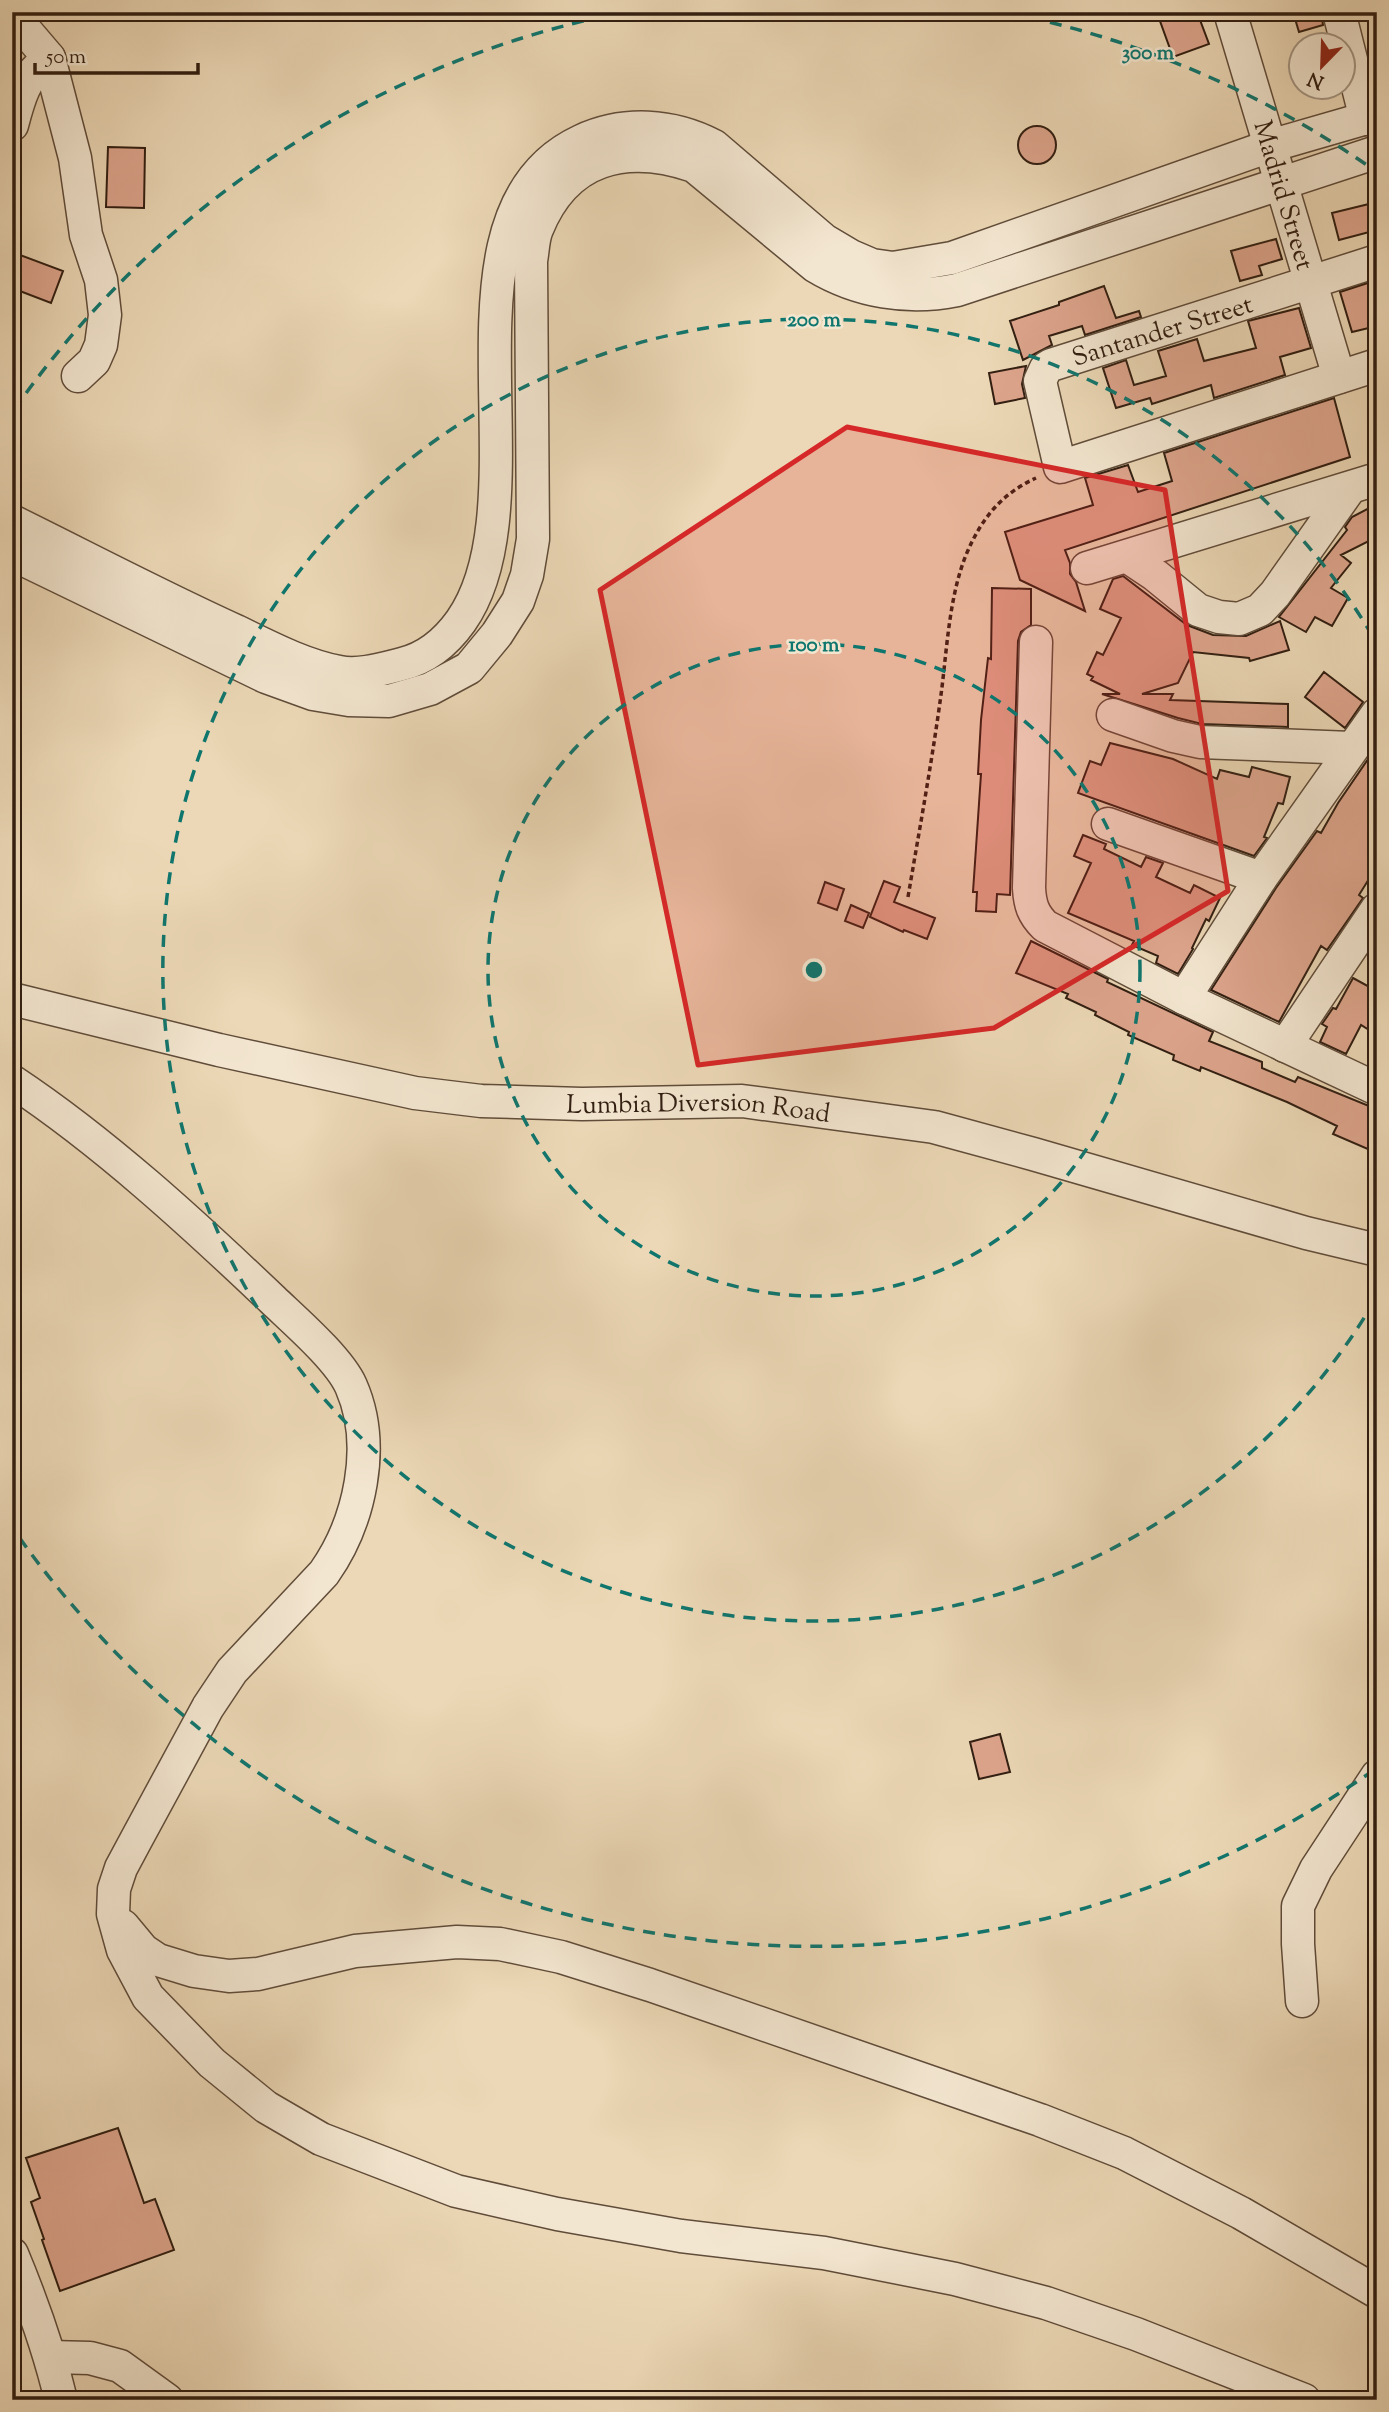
<svg xmlns="http://www.w3.org/2000/svg" width="1389" height="2412" font-family="'Sorts Mill Goudy',serif">
	<style>
		.building { fill: #dea58d; stroke: #311e11; stroke-width: 2 }
		.lines { fill: none; stroke-linecap: round; stroke-linejoin: round }
		.minor-casing { stroke: #604c3a; stroke-width: 35 }
		.path { stroke: #311e11; stroke-width: 3.5; stroke-dasharray: 5 3.5; stroke-linecap: butt }
		.minor { stroke: #f3e6d0; stroke-width: 32 }
		.marked { fill: #d62828; fill-opacity: 0.2; stroke: #d62828; stroke-width: 5; stroke-linejoin: round }
		.ring { fill: none; stroke: #0f766e; stroke-width: 3.5; stroke-dasharray: 12 9 }
		.labels { text-anchor: middle; stroke-width: 5; stroke-linejoin: round; paint-order: stroke }
		.street-label { font-size: 26px; fill: #311e11; stroke: #f3e6d0 }
		.centre { fill: #0f766e; stroke: #f3e6d0; stroke-width: 3.5 }
		.ring-label { font-size: 21px; text-anchor: middle; font-weight: bold; fill: #0f766e; stroke: #f3e6d0; stroke-width: 5; stroke-linejoin: round; paint-order: stroke }
	</style>
	<rect width="100%" height="100%" fill="#ecd8b6"/>
	<filter id="stains"><feTurbulence type="fractalNoise" baseFrequency=".00286" numOctaves="4"/><feColorMatrix values="0 0 0 0 .2 0 0 0 0 .09 0 0 0 0 .02 0 0 0 .5 -.17"/></filter>
	<radialGradient id="worn" r=".72"><stop offset=".6" stop-color="#630" stop-opacity="0"/><stop offset="1" stop-color="#630" stop-opacity=".3"/></radialGradient>
	<path class="building" d="M1184,12H1197L1209,44L1173,57L1160,21Z
		M1293,12H1321L1323,25L1299,32Z
		M1018 145a19 19 0 1 1 38 0a19 19 0 1 1-38 0Z
		M108,147L145,148L144,208L106,207Z
		M1373,203L1377,217V230L1339,240L1332,213Z
		M1276,239L1282,259L1259,266L1262,275L1240,281L1231,251Z
		M12,252L63,271L51,303L12,288Z
		M1377,280V312L1372,313L1373,327L1352,332L1340,292Z
		M1104,286L1116,318L1139,311L1141,317L1085,335L1082,326L1049,336L1052,345L1023,360L1010,321L1059,305V302Z
		M1299,308L1311,348L1280,357L1285,375L1214,398L1211,385L1152,404L1150,398L1116,408L1103,368L1126,360L1134,385L1166,376L1158,351L1197,339L1204,361L1256,348L1248,321Z
		M1026,366L1022,384L1025,398L995,404L989,373Z
		M1334,398L1350,457L1065,550L1070,563V574L1076,582L1085,611L1020,580L1005,532L1093,505L1085,478L1128,465L1138,492L1172,481L1164,453Z
		M1377,504V537L1341,555L1351,563L1331,588L1348,598L1332,626L1315,617L1306,632L1279,617L1347,530L1345,527L1352,517Z
		M1123,576L1187,625L1213,635L1246,636L1280,621L1289,650L1250,661L1249,658L1193,652L1178,683L1142,694H1173L1170,700L1288,704V727L1202,724L1178,718L1102,694H1120L1091,680L1093,677L1087,674L1097,652L1103,655L1121,618L1100,609L1113,579Z
		M992,588L1031,589V625L1021,632L1018,641L1010,895L997,894L996,912L976,911L977,892H973L981,774H978L981,720L988,658L991,659Z
		M1324,672L1363,702L1345,728L1305,697Z
		M1110,743L1173,759L1217,779L1220,770L1249,777L1252,767L1290,777L1283,804L1278,803L1264,837L1267,838L1254,856L1078,793L1090,761L1101,765Z
		M1377,746V866L1359,895L1363,898L1327,950L1321,946L1279,1022L1211,990L1276,888L1317,831L1321,833L1338,803Z
		M1083,835L1106,844L1104,849L1141,867L1146,857L1163,863L1156,877L1190,893L1194,885L1220,898L1209,921L1206,919L1192,948L1193,949L1178,974L1156,963L1158,956L1132,945L1134,941L1068,913L1091,863L1074,856Z
		M884,881L900,887L894,902L935,918L927,939L904,930L903,932L870,917Z
		M825,882L844,889L837,910L818,903Z
		M851,905L869,913L863,928L845,921Z
		M1031,941L1108,979L1107,982L1213,1032L1209,1041L1262,1062V1068L1295,1082L1298,1077L1374,1108L1369,1121L1377,1124V1153L1333,1134L1337,1126L1287,1102L1201,1067L1200,1071L1173,1060L1174,1055L1128,1035L1129,1032L1095,1015L1096,1012L1066,998L1068,994L1016,973Z
		M1353,978L1377,991V1035L1361,1025L1346,1054L1320,1042L1327,1027L1322,1024L1333,1008L1336,1009Z
		M1000,1734L1010,1772L979,1779L970,1742Z
		M118,2128L144,2203L155,2199L174,2250L60,2291L42,2240L44,2239L31,2202L40,2198L26,2158Z"/>
	<g class="lines">
		<g class="minor-casing">
			<g id="minor">
				<path id="s1" d="M1230,12L1339,377"/>
				<path d="M1339,12L1366,119"/>
				<path d="M12,25L26,31L49,58L75,158L86,235L101,280L105,315L101,345L94,361L78,376"/>
				<path d="M12,125C19,98 25,75 49,58"/>
				<path d="M1377,261L1051,365L1046,368L1040,381L1060,467L1377,365"/>
				<path d="M12,521C87,558 161,597 236,631C269,647 303,665 339,672C359,676 382,669 402,664C427,658 446,642 461,621C548,497 424,214 581,141C624,121 672,124 714,146L824,240L851,256L872,265L893,268L952,258L1270,146L1377,115"/>
				<path d="M12,554L266,677L313,694L349,700L389,701L430,689L469,668L497,634L518,601L527,575L533,539L531,261C533,250 533,238 537,229C566,157 626,143 694,166L815,266C858,292 908,300 957,290L1377,152"/>
				<path d="M1128,557L1155,575L1198,610L1219,617L1239,619L1260,610L1275,594L1350,488"/>
				<path d="M1087,568L1377,479"/>
				<path d="M1036,642L1029,888C1030,905 1033,914 1045,926L1184,998L1377,1089"/>
				<path d="M1113,715L1173,736L1200,742L1351,748"/>
				<path d="M1108,824L1261,878"/>
				<path d="M1184,998L1261,878L1377,714"/>
				<path id="s2" d="M12,999L219,1050L415,1093L481,1101L582,1104L742,1101L934,1127L1033,1154L1306,1233L1377,1250"/>
				<path d="M1285,1046L1377,909"/>
				<path d="M12,1081C104,1142 192,1223 273,1300C295,1321 339,1359 351,1386C377,1445 360,1522 324,1573L232,1671L208,1707L136,1840L121,1868L114,1889L113,1914L123,1950L148,1997L212,2063L266,2107L321,2139L456,2191L557,2214L681,2236L824,2253L955,2279L1046,2303L1136,2334L1304,2400"/>
				<path d="M123,1926L143,1950L158,1960L194,1971L229,1976L258,1974L355,1951L457,1942L500,1944L561,1957L650,1985L1040,2120L1124,2153L1241,2213L1377,2292"/>
				<path d="M1302,2001L1298,1944V1906L1316,1869L1377,1776"/>
				<path d="M12,2254C32,2302 49,2349 61,2400"/>
				<path d="M50,2357L90,2358L120,2366L167,2400"/>
			</g>
		</g>
		<path class="path" d="M908,897C919,832 931,767 940,702C947,654 948,600 966,555C981,519 1001,494 1036,478"/>
		<use href="#minor" class="minor"/>
	</g>
	<path class="marked" d="M847,427L1165,490L1228,891L994,1028L698,1065L600,590Z"/>
	<g class="ring">
		<circle cx="814" cy="970" r="326"/>
		<path d="M1375 1300A651 651 0 1 1 1375 640"/>
		<path d="M1374 1770A977 977 0 0 1 14 1530M14 410A977 977 0 0 1 619 13M1009 13A977 977 0 0 1 1374 170"/>
	</g>
	<g class="labels">
		<g class="street-label">
			<text dy="9" stroke="none"><textPath href="#s1" startOffset="191">Madrid Street</textPath></text>
			<text transform="translate(1162 330) rotate(-17)" y="9">Santander Street</text>
			<text dy="9" stroke="none"><textPath href="#s2" startOffset="698">Lumbia Diversion Road</textPath></text>
		</g>
	</g>
	<circle cx="814" cy="970" r="10" class="centre"/>
	<g class="ring-label">
		<text x="1148" y="59">300 m</text>
		<text x="814" y="326">200 m</text>
		<text x="814" y="651">100 m</text>
	</g>
	<rect width="1389" height="2412" fill="none" stroke="#ecd8b6" stroke-width="42"/>
	<rect x="14" y="14" width="1361" height="2384" fill="none" stroke="#311e11" stroke-width="3.5"/>
	<rect x="21" y="21" width="1347" height="2370" fill="none" stroke="#311e11" stroke-width="2"/>
	<g transform="translate(1322 66) rotate(203)"><circle r="33" fill="#f3e6d0" stroke="#a59684" stroke-width="2"/>
	<path d="M0-5L12 26L0 18L-12 26Z" fill="#8f2418"/>
	<text y="-10" font-size="19" font-weight="bold" text-anchor="middle" fill="#311e11">N</text>
	</g>
	<path d="M35 63v10h163v-10" fill="none" stroke="#311e11" stroke-width="3.5"/>
	<text x="46" y="63" font-size="21" fill="#311e11" stroke="#f3e6d0" stroke-width="5" paint-order="stroke">50 m</text>
	<rect width="100%" height="100%" filter="url(#stains)"/>
	<rect width="100%" height="100%" fill="url(#worn)"/>
</svg>
